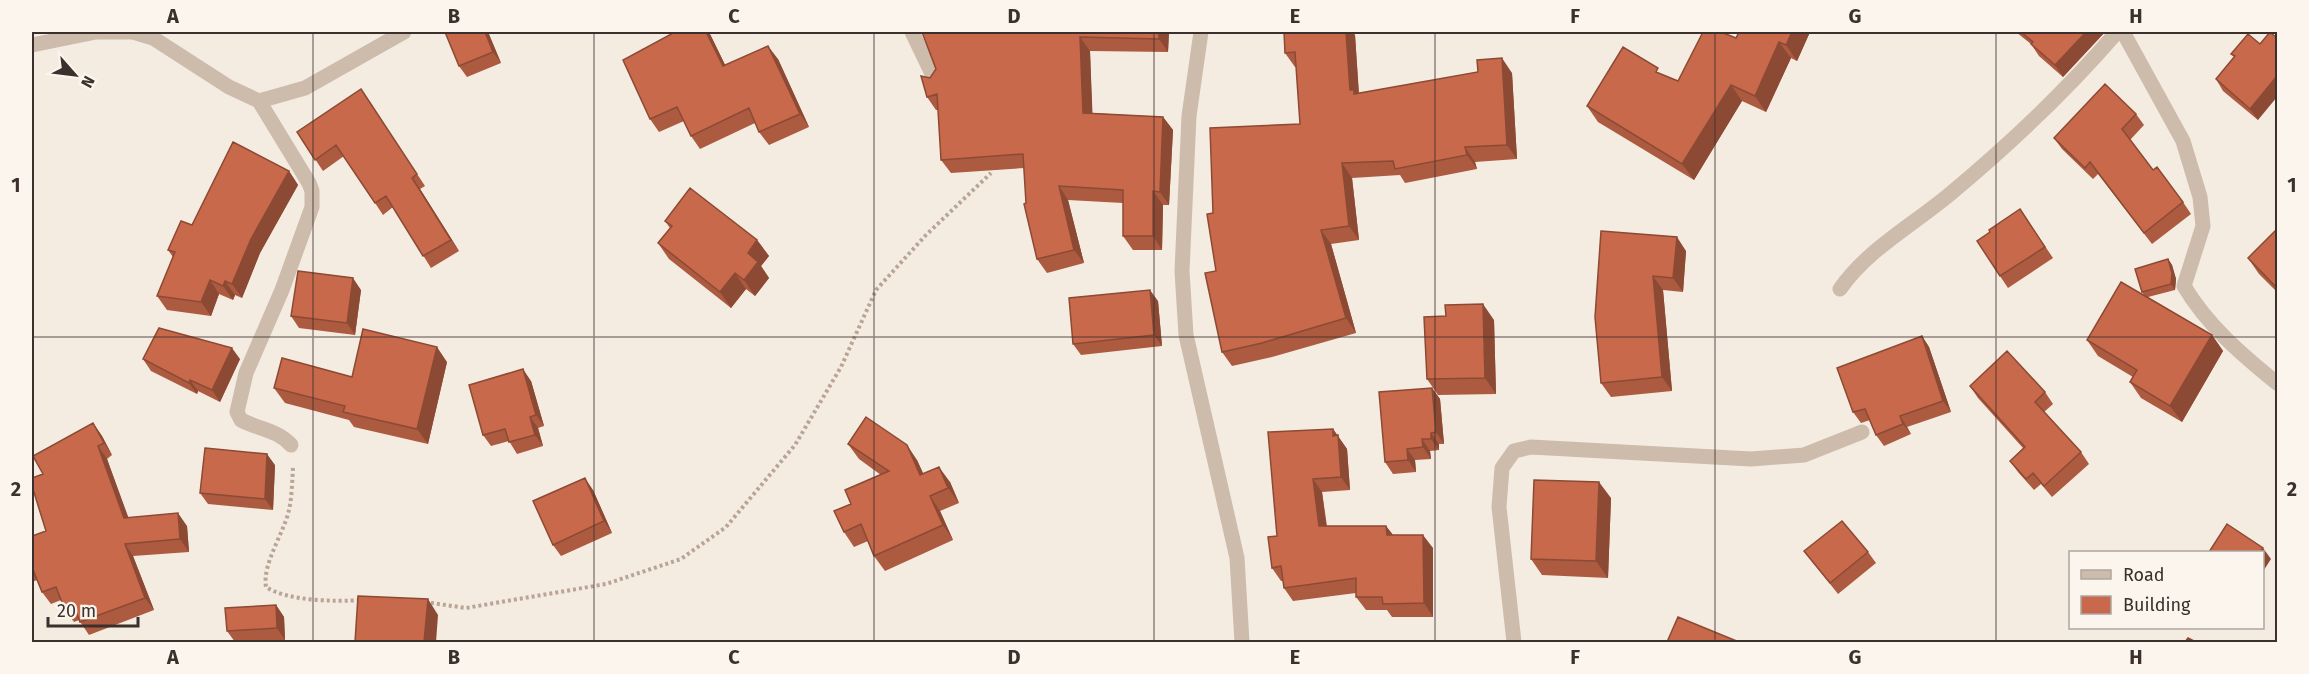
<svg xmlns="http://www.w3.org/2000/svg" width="2309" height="674" font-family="'Fira Sans',sans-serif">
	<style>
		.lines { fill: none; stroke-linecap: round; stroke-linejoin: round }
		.path { stroke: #b9a596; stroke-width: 4; stroke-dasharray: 3 3; stroke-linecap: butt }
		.minor { stroke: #cdbbac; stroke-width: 15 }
		.wall { fill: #ac5a40 }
		.shaded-wall { fill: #8c4a34 }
		.building { fill: #c8694b; stroke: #8c4a34; stroke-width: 1.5 }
		.grid { fill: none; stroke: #3b302b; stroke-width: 1.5; stroke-opacity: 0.55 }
		.neatline { fill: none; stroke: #3b302b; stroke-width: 2 }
		.grid-label { font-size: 20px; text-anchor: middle; font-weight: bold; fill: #3b302b }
	</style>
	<rect width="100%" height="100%" fill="#f4ebe1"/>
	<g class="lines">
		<path class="path" d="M293,468C292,482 292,497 289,510C284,533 262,564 266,587C287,601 336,602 361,600
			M425,602L466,608L606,584L681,559L726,527L795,445L841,367L876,290L926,235L991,173"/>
		<path class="minor" d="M912,32L936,82
			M1201,32L1189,116L1182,271L1186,335L1237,558L1242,642
			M2123,32L2183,141L2200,197L2203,226L2184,286C2207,325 2242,355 2278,384
			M32,45L96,32H133L153,38L229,87L259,101L305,88L404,32
			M259,101L309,183L312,191V207L282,290L246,373L237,412L241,420C258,429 278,430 291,445
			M1840,289C1868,249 1913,225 1950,194C2010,144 2067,90 2117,32
			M1514,642L1499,507L1502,468L1514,451L1531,447L1751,459L1804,455L1862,432"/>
	</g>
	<path class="wall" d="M488,32L501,63L467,77L459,66Z
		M709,32L725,65L778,59L809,127L769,145L759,132L755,123L700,149L691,136L684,121L659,132L650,119Z
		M922,32H1169L1168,52L1090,51L1092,113L1163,117L1173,130L1169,205H1163L1162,250H1133L1123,236V203L1068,200L1084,263L1047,273L1037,259L1026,203L1024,168L951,173L941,160L938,110H936L927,97L930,78L936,69Z
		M1284,32H1352L1355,35L1359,93L1512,73L1517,159L1475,162L1477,169L1405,183L1400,175L1352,178L1359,240L1331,244L1356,333L1272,357L1232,366L1222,352L1216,271L1213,213L1300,124L1296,67H1295L1285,53Z
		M1739,32H1810L1797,61L1791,58L1766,112L1742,101L1694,180L1598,122L1587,106L1662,75L1678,81L1736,38Z
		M2016,32H2105L2063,77L2039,56L2031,44Z
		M2260,44L2258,120L2223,91L2216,79L2234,57L2231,54Z
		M361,89L425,186L420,189L459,251L431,268L393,207L383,215L344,156L323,171L297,132Z
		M2136,114L2144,125L2130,140L2153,170L2183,202L2191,214L2152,244L2098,174L2093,179L2062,149L2054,138Z
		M289,171L298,185L260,253L242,298L235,295L233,300L219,294L211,316L167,310L157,296L173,257L168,250L192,225Z
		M2020,209L2053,258L2008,288L2000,276L1990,232Z
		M665,221L757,240L769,256L761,266L769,278L755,296L746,289L731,308L669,259L658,243L670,228Z
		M2277,229V292L2259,274L2248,258Z
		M1601,231L1686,251L1683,292L1663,290L1672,391L1611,397L1601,383Z
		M2168,259L2172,265L2176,279L2175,290L2148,297L2212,335L2223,351L2182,422L2141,398L2130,382L2133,377L2098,356L2087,340L2144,295L2142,292Z
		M361,290L355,335L299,328L291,316Z
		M1158,301L1162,346L1081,355L1073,344Z
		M1494,320L1496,394L1438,395L1427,379Z
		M1922,336L1929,347L1951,412L1907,427L1911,434L1884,446L1876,435L1870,420L1861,423L1853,412Z
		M143,359H240L220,402L198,391L197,394L151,371Z
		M447,362L428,444L354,427L349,420L285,403L274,388Z
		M531,381L544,426L538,428L543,446L517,454L509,441L491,446L483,435Z
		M1970,386L2045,392L2053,404L2044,412L2081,452L2089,464L2052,497L2041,484L2034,490L2018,472L2010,461L2023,448L1978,398Z
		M1432,388L1440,399L1444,444H1439V450L1430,451L1431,459L1415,460L1416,472L1393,474L1385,462Z
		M93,423L102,436L112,455L107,459L128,518L187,526L189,552L133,556L154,610L89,635L79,620L74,622L65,610L61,600L51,604L42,592L37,580L32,582V536L46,531Z
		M1333,429L1347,449L1350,490L1322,492L1327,526H1386L1393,535L1433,548V617H1392L1387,610H1366L1356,597V593L1293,601L1284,588L1283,581H1281L1272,568L1277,536Z
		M848,444L917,460L923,474L950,482L959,503L940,511L953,540L885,571L874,556L868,541L854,547L844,532L851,504L881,475L859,459Z
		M275,465L273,510L208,504L200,493Z
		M593,490L612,533L561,556L553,545Z
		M1611,498L1608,578L1542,575L1531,559Z
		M1804,551L1868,552L1876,563L1838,594Z
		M276,605L284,617L285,640L235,642L227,631Z"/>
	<path class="shaded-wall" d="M485,32H488L501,63L493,52Z
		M706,32H709L732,79L723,66Z
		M1159,32H1169L1168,52L1159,39Z
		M1345,32H1352L1355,35L1359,98L1350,90Z
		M1792,32H1810L1797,61L1786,45Z
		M2086,32H2105L2063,77L2055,65Z
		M1080,37L1090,51L1093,126L1083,113Z
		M1779,42L1791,58L1766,112L1755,96Z
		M768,46L778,59L809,127L800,114Z
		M1502,58L1512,73L1517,159L1507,145Z
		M2277,76V97L2258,120L2250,109Z
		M1731,85L1742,101L1694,180L1682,164Z
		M1163,117L1173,130L1169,205L1160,192Z
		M1465,147L1475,162L1477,169L1467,155Z
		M1342,163L1352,178L1359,240L1349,226Z
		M289,171L298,185L260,253L242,298L232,284L251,239Z
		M412,178L420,189L459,251L451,240Z
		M1059,186L1068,200L1084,263L1074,250Z
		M1153,191L1163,205L1162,250L1153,236Z
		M1321,230L1331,244L1356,333L1346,318Z
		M1677,237L1686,251L1683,292L1673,278Z
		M757,240L769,256L761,266L769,278L755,296L744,280L748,253Z
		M2168,259L2172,265L2176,279L2175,290L2171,284Z
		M735,273L746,289L731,308L720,292Z
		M1653,276L1663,290L1672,391L1662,377Z
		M353,278L361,290L355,335L347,323Z
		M210,280L219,294L211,316L201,302Z
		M225,281L235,295L233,300L223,286Z
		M1150,290L1158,301L1162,346L1154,335Z
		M1483,304L1494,320L1496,394L1485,378Z
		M2212,335L2223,351L2182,422L2170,406Z
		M1922,336L1929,347L1951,412L1943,401Z
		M437,347L447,362L428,444L417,429Z
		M232,348L240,359L220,402L212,390Z
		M523,369L531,381L544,426L536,415Z
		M190,380L198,391L197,394L189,383Z
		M1432,388L1440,399L1444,444L1436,432Z
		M1900,416L1907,427L1911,434L1903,424Z
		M530,417L538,428L543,446L535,435Z
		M93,423L102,436L112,455L104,443Z
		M1333,429L1347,449L1350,490L1341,477Z
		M1431,433L1439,444V450L1431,439Z
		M1422,439L1430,451L1431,459L1423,447Z
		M907,445L917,460L931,490L920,475Z
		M98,446L107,459L133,530L124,518Z
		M1407,449L1415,460L1416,472L1408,460Z
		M267,454L275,465L273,510L265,499Z
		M939,467L950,482L959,503L948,488Z
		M585,478L593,490L612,533L604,521Z
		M1313,479L1322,492L1328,540L1319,526Z
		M1599,482L1611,498L1608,578L1596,561Z
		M930,496L940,511L953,540L943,525Z
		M178,513L187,526L189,552L180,539Z
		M1386,526L1396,539L1387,535Z
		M1423,535L1433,548V617L1424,603Z
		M125,544L133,556L154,610L145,598Z
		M2263,548L2271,559L2262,573V552H2260Z
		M428,599L438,615L436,642H424Z
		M276,605L284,617L285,640L277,628Z"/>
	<path class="building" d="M445,32H485L493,52L459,66Z
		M675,32H706L723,66L768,46L800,114L759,132L749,108L691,136L677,107L650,119L623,60Z
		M922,32H1159V39L1080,37L1083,113L1163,117L1160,192L1153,191V236H1123V190L1059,186L1074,250L1037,259L1024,204L1026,203L1023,154L941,160L937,94L927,97L921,76L930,78L936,69Z
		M1284,32H1346L1350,90H1354V94L1478,72L1477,60L1502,58L1507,145L1465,147L1467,155L1395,169L1393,161L1342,163L1349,226L1321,230L1346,318L1262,343L1222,352L1205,273L1216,271L1207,214L1213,213L1210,128L1300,124L1295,52L1285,53Z
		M1703,32H1721L1736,38L1739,32H1792L1786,45L1779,42L1755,96L1731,85L1682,164L1587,106L1623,47L1658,68L1656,72L1678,81Z
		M2021,32H2086L2055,65L2031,44L2033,42Z
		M2270,32L2277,38V76L2250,109L2216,79L2235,56L2231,54L2248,34L2260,44Z
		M2105,84L2136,114L2122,129L2153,170L2157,167L2183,202L2144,233L2090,162L2085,168L2054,138Z
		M361,89L417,174L412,178L451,240L423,256L386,196L375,203L336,145L315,160L297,132Z
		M233,142L289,171L251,239L232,284L225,281L223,286L210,280L201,302L157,296L175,252L168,250L181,221L192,225Z
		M690,188L757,240L748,253L758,262L744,280L735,273L720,292L658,243L672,226L665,221Z
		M2020,209L2045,247L2000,276L1977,241L1990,232L1989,230Z
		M2277,229V288L2248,258Z
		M1601,231L1677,237L1673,278L1653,276L1662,377L1601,383L1595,317Z
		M2168,259L2172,273L2171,284L2142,292L2135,269Z
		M298,271L353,278L347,323L291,316Z
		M2121,282L2212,335L2170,406L2130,382L2137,370L2087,340Z
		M1150,290L1154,335L1073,344L1069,298Z
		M1483,304L1485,378L1427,379L1424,317L1446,316L1445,305Z
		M159,328L232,348L212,390L190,380L189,383L143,359Z
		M363,329L437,347L417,429L343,412L345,406L274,388L282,358L352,377Z
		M1922,336L1943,401L1900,416L1903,424L1876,435L1865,409L1853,412L1837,368Z
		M2007,351L2045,392L2035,402L2081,452L2044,486L2033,473L2026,479L2010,461L2025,447L1970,386Z
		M523,369L536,415L530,417L535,435L509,442L505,429L483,435L469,385Z
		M1432,388L1436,432L1431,433V439H1422L1423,447L1407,449L1408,460L1385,462L1379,392Z
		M866,417L907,445L920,475L939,467L948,488L930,496L943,525L874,556L861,524L844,532L834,511L851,504L845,490L889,471L848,444Z
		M93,423L104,443L98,446L124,518L178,513L180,539L125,544L145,598L80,622L74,607L65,610L56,587L42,592L32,567V536L46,531L32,486V478L43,474L33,456Z
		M1333,429V436L1338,435L1341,477L1313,479L1319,526H1386L1387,535H1423L1424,603L1383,604L1382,597H1356V578L1284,588L1281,566L1272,568L1268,537L1277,536L1268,432Z
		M205,448L267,454L265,499L200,493Z
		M585,478L604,521L553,545L533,501Z
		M1534,480L1599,482L1596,561L1531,559Z
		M1842,521L1868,552L1830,583L1804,551Z
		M2227,524L2263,548L2260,552H2209Z
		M358,596L428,599L424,642H355Z
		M276,605L277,628L227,631L225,608Z
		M1678,617L1739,642H1667Z
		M2188,638L2196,642H2185Z"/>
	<path class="grid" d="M313,32V642M594,32V642M874,32V642M1154,32V642M1435,32V642M1715,32V642M1996,32V642M32,337H2278"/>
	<rect width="2309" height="674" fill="none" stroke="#fbf5ee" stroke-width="66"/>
	<rect x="2069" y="551" width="195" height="78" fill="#fbf5ee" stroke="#aea6a0" stroke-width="1.5"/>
	<rect x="2081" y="570" width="30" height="9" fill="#cdbbac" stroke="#aea6a0" stroke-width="1.5"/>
	<text x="2123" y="581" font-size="18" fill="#3b302b">Road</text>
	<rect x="2081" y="596" width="30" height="18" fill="#c8694b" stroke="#aea6a0" stroke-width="1.5"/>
	<text x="2123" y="611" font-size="18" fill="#3b302b">Building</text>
	<g transform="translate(75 75) rotate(118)" stroke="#fbf5ee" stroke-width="4.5" paint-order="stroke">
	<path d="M0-4.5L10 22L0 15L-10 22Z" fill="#3b302b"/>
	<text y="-9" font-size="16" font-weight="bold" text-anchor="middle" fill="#3b302b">N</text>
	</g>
	<path d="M48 617v9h90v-9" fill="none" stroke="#3b302b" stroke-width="3"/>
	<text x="57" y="617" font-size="18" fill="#3b302b" stroke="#fbf5ee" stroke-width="4.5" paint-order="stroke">20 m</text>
	<rect x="33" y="33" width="2243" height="608" class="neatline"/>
	<g class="grid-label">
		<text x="173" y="23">A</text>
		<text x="454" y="23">B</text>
		<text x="734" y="23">C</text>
		<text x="1014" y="23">D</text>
		<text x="1295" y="23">E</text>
		<text x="1575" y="23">F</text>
		<text x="1855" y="23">G</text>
		<text x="2136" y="23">H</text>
		<text x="16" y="192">1</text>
		<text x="2292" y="192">1</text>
		<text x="16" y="496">2</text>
		<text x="2292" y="496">2</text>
		<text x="173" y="664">A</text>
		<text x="454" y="664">B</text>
		<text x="734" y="664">C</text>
		<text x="1014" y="664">D</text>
		<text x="1295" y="664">E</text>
		<text x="1575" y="664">F</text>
		<text x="1855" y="664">G</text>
		<text x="2136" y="664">H</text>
	</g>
</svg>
